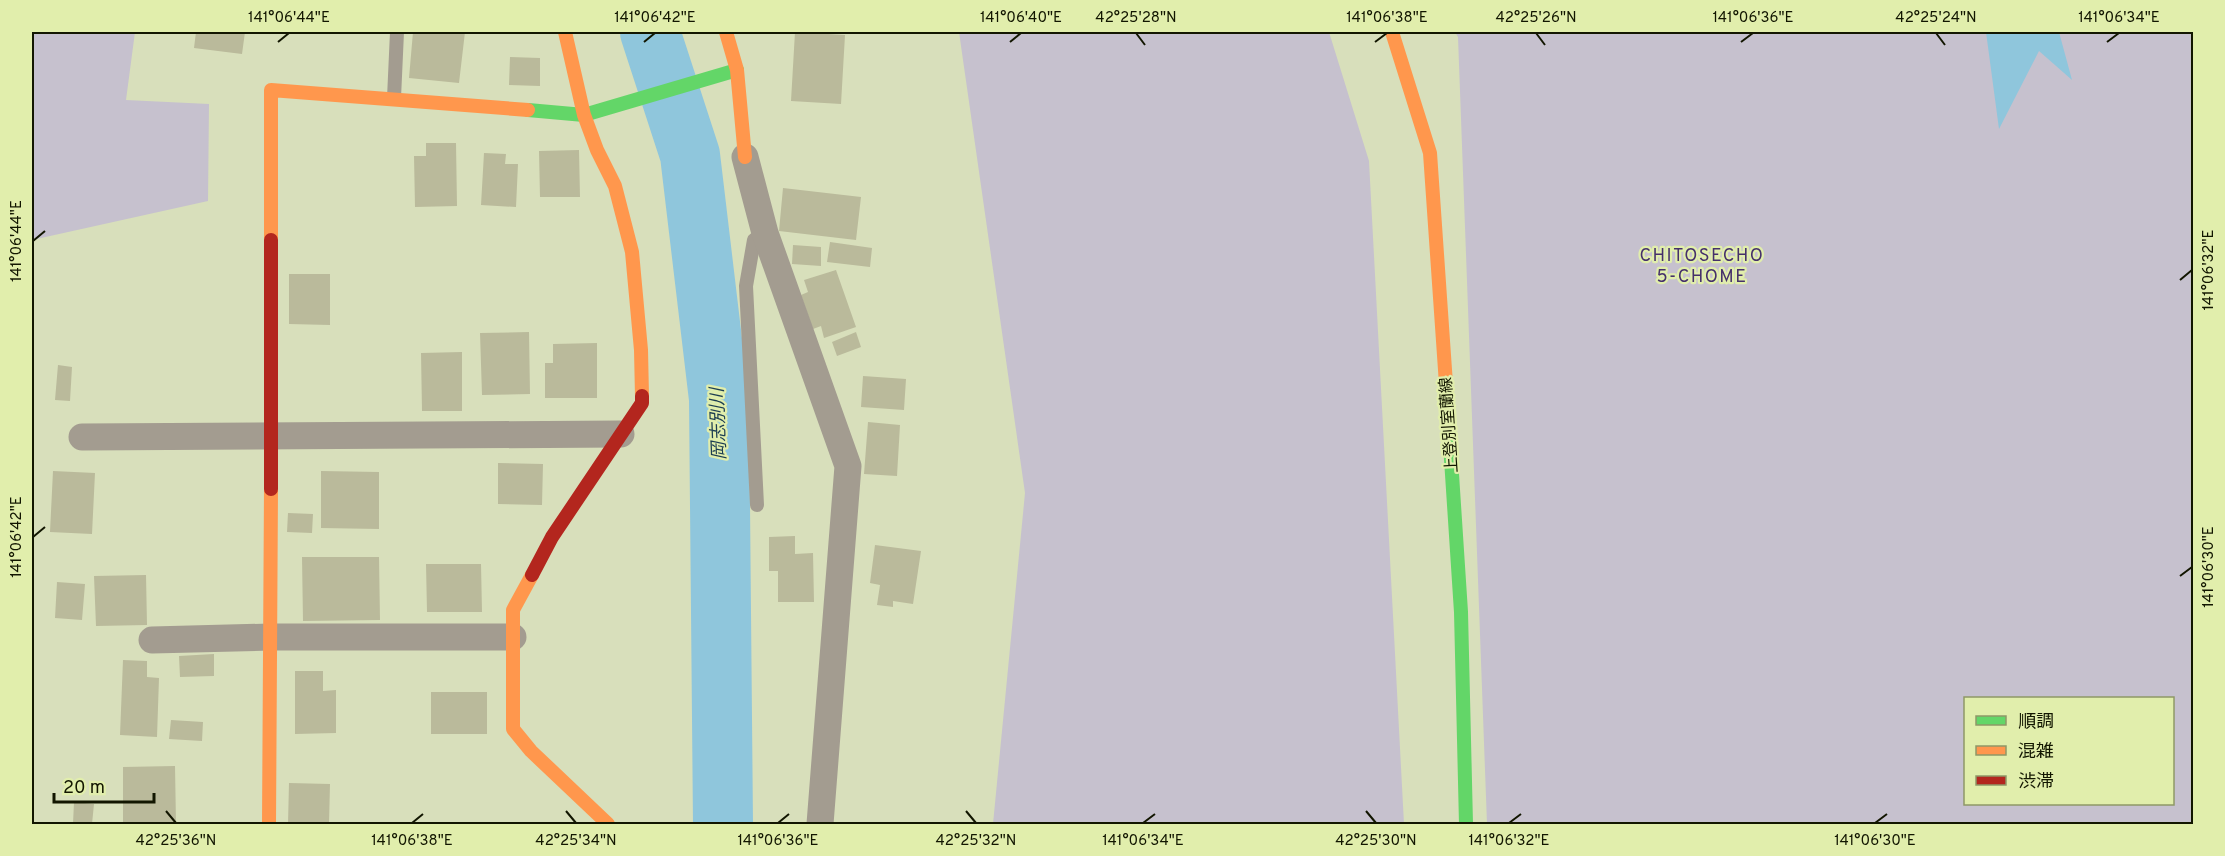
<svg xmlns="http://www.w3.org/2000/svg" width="2225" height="856" font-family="Overpass,'Noto Sans JP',sans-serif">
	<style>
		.green { fill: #c6c1ce; fill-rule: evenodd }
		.water { fill: #8fc6dc }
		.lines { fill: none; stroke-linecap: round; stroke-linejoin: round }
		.river { stroke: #8fc6dc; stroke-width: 60 }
		.building { fill: #baba9b }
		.lane { stroke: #a39c90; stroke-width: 14 }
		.street { stroke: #a39c90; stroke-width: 27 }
		.fast { stroke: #63d668; stroke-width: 14 }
		.slow { stroke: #ff974d; stroke-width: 14 }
		.jam { stroke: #b3261e; stroke-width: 14 }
		.ticks { fill: none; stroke: #121600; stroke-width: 2 }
		.labels { text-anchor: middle; stroke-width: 4.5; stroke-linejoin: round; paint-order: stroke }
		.street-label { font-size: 16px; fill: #121600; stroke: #e1eeac }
		.neighbourhood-label { font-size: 18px; letter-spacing: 1.5px; fill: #45306b; stroke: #e1eeac }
		.water-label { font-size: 18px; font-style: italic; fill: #1c3d51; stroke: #e1eeac }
		.neatline { fill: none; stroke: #121600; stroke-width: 2 }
		.ticks-label { font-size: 15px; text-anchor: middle; fill: #121600 }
	</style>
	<rect width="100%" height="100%" fill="#d8dfbb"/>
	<path class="green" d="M32,32H135L126,100L209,104L208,201L32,240Z
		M959,32H1329L1369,161L1404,824H993L1025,493Z
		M1455,32H2193V824H1487L1458,37ZM1966,698H2172V804H1966Z"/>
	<path class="water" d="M1986,32H2059L2072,80L2039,51L1999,129Z"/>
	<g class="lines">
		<path class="river" d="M650,32L690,155L719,399L723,824"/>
	</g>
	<path class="building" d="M196,32H245L242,54L194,48Z
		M413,32H465L459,83L409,78Z
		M795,32L845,35L841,104L791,101Z
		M510,57L540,58V86L509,85Z
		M426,143H456L457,206L415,207L414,156H426Z
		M579,150L580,197H540L539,151Z
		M484,153L506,154L505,164H518L516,207L481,205Z
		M783,188L861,197L856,240L779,231Z
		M830,242L872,248L870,267L827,262Z
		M793,245L821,247V266L792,264Z
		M836,270L856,327L824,338L821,326L813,329L801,295L808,292L804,280Z
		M289,274H330V325L289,324Z
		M529,332L530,394L482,395L480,333Z
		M856,332L861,347L837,356L832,342Z
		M597,343V398H545V363H553V344Z
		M462,352V411H422L421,353Z
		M58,365L72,367L70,401L55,400Z
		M863,376L906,379L904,410L861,407Z
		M868,422L900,425L897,476L864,474Z
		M498,463L543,464L542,505L498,504Z
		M53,471L95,473L92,534L50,532Z
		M321,471L379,472V529L321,528Z
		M288,513L313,514L312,533L287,532Z
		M795,536V554L813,553L814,602H778V571H769V537Z
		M875,545L921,551L913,604L893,601V607L877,605L880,585L870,583Z
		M302,557H379L380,620L303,621Z
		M426,564H481L482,612H427Z
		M146,575L147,625L96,626L94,576Z
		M57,582L85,584L82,620L55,618Z
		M214,654V676L180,677L179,656Z
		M123,660L147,661V677L159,678L157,737L120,735Z
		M295,671H323V691L336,690V733L295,734Z
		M431,692H487V734H431Z
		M171,720L203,722L202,741L169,739Z
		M175,766L176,824H123V767Z
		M289,783L330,784L329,824H288Z
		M74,802L94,804L92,824H73Z"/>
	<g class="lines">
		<path class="lane" d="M394,98L397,32
			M757,505L746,286L754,240L765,233"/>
		<path class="street" d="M745,157L765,233L848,466L820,824
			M82,437L621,434
			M152,640L271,637H513"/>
		<path class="fast" d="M528,110L584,115L737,70
			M1448,413L1461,612L1466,824"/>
		<path class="slow" d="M565,32L584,115L597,150L615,186L632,252L641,350L642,396
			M726,32L737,70L745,157
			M1392,32L1430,153L1448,413
			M271,240V90L528,110
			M532,575L513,610V729L531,751L608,824
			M269,824L271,489"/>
		<path class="jam" d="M271,240V489
			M532,575L552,537L642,403V396"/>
	</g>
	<path class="ticks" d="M1136,33L1145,45M1536,33L1545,45M1936,33L1945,45M278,42L289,33M644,42L655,33M1010,42L1021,33M1375,42L1387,33M1741,42L1753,33M2107,42L2119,33M33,241L45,231M2180,280L2192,270M33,537L45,527M2180,576L2192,567M166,811L176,823M566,811L576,823M966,811L976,823M1366,811L1376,823M412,823L423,814M778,823L789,814M1143,823L1155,814M1509,823L1521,814M1875,823L1887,814"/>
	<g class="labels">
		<g class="street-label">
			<text transform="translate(1448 425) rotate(-94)" y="6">上登別室蘭線</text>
		</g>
		<g class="neighbourhood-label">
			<text x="1702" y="261">CHITOSECHO<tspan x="1702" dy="21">5-CHOME</tspan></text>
		</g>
		<g class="water-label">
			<text transform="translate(718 424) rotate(-92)" y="6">岡志別川</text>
		</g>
	</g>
	<rect width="2225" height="856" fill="none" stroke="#e1eeac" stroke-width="66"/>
	<rect x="1964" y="697" width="210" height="108" fill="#e1eeac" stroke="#8e9867" stroke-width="1.5"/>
	<rect x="1976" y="716" width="30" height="9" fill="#63d668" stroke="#8e9867" stroke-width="1.5"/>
	<text x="2018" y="727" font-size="18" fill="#121600">順調</text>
	<rect x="1976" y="746" width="30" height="9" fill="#ff974d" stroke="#8e9867" stroke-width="1.5"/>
	<text x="2018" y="757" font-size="18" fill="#121600">混雑</text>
	<rect x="1976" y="776" width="30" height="9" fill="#b3261e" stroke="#8e9867" stroke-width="1.5"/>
	<text x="2018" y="787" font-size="18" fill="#121600">渋滞</text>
	<path d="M54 793v9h100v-9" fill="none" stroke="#121600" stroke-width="3"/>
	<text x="63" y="793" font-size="18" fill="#121600" stroke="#e1eeac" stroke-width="4.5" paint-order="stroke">20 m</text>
	<rect x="33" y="33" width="2159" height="790" class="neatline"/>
	<g class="ticks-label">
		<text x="289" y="22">141°06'44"E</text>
		<text x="655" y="22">141°06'42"E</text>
		<text x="1021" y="22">141°06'40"E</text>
		<text x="1136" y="22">42°25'28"N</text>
		<text x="1387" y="22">141°06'38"E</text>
		<text x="1536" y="22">42°25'26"N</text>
		<text x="1753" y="22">141°06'36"E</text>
		<text x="1936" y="22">42°25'24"N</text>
		<text x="2119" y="22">141°06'34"E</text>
		<text transform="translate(16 241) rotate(-90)" y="5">141°06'44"E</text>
		<text transform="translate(2208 270) rotate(-90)" y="5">141°06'32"E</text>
		<text transform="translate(16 537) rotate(-90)" y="5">141°06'42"E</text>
		<text transform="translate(2208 567) rotate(-90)" y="5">141°06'30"E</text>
		<text x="176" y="845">42°25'36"N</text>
		<text x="412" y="845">141°06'38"E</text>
		<text x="576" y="845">42°25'34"N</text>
		<text x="778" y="845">141°06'36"E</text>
		<text x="976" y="845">42°25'32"N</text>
		<text x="1143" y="845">141°06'34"E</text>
		<text x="1376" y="845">42°25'30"N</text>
		<text x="1509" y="845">141°06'32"E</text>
		<text x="1875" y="845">141°06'30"E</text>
	</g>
</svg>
